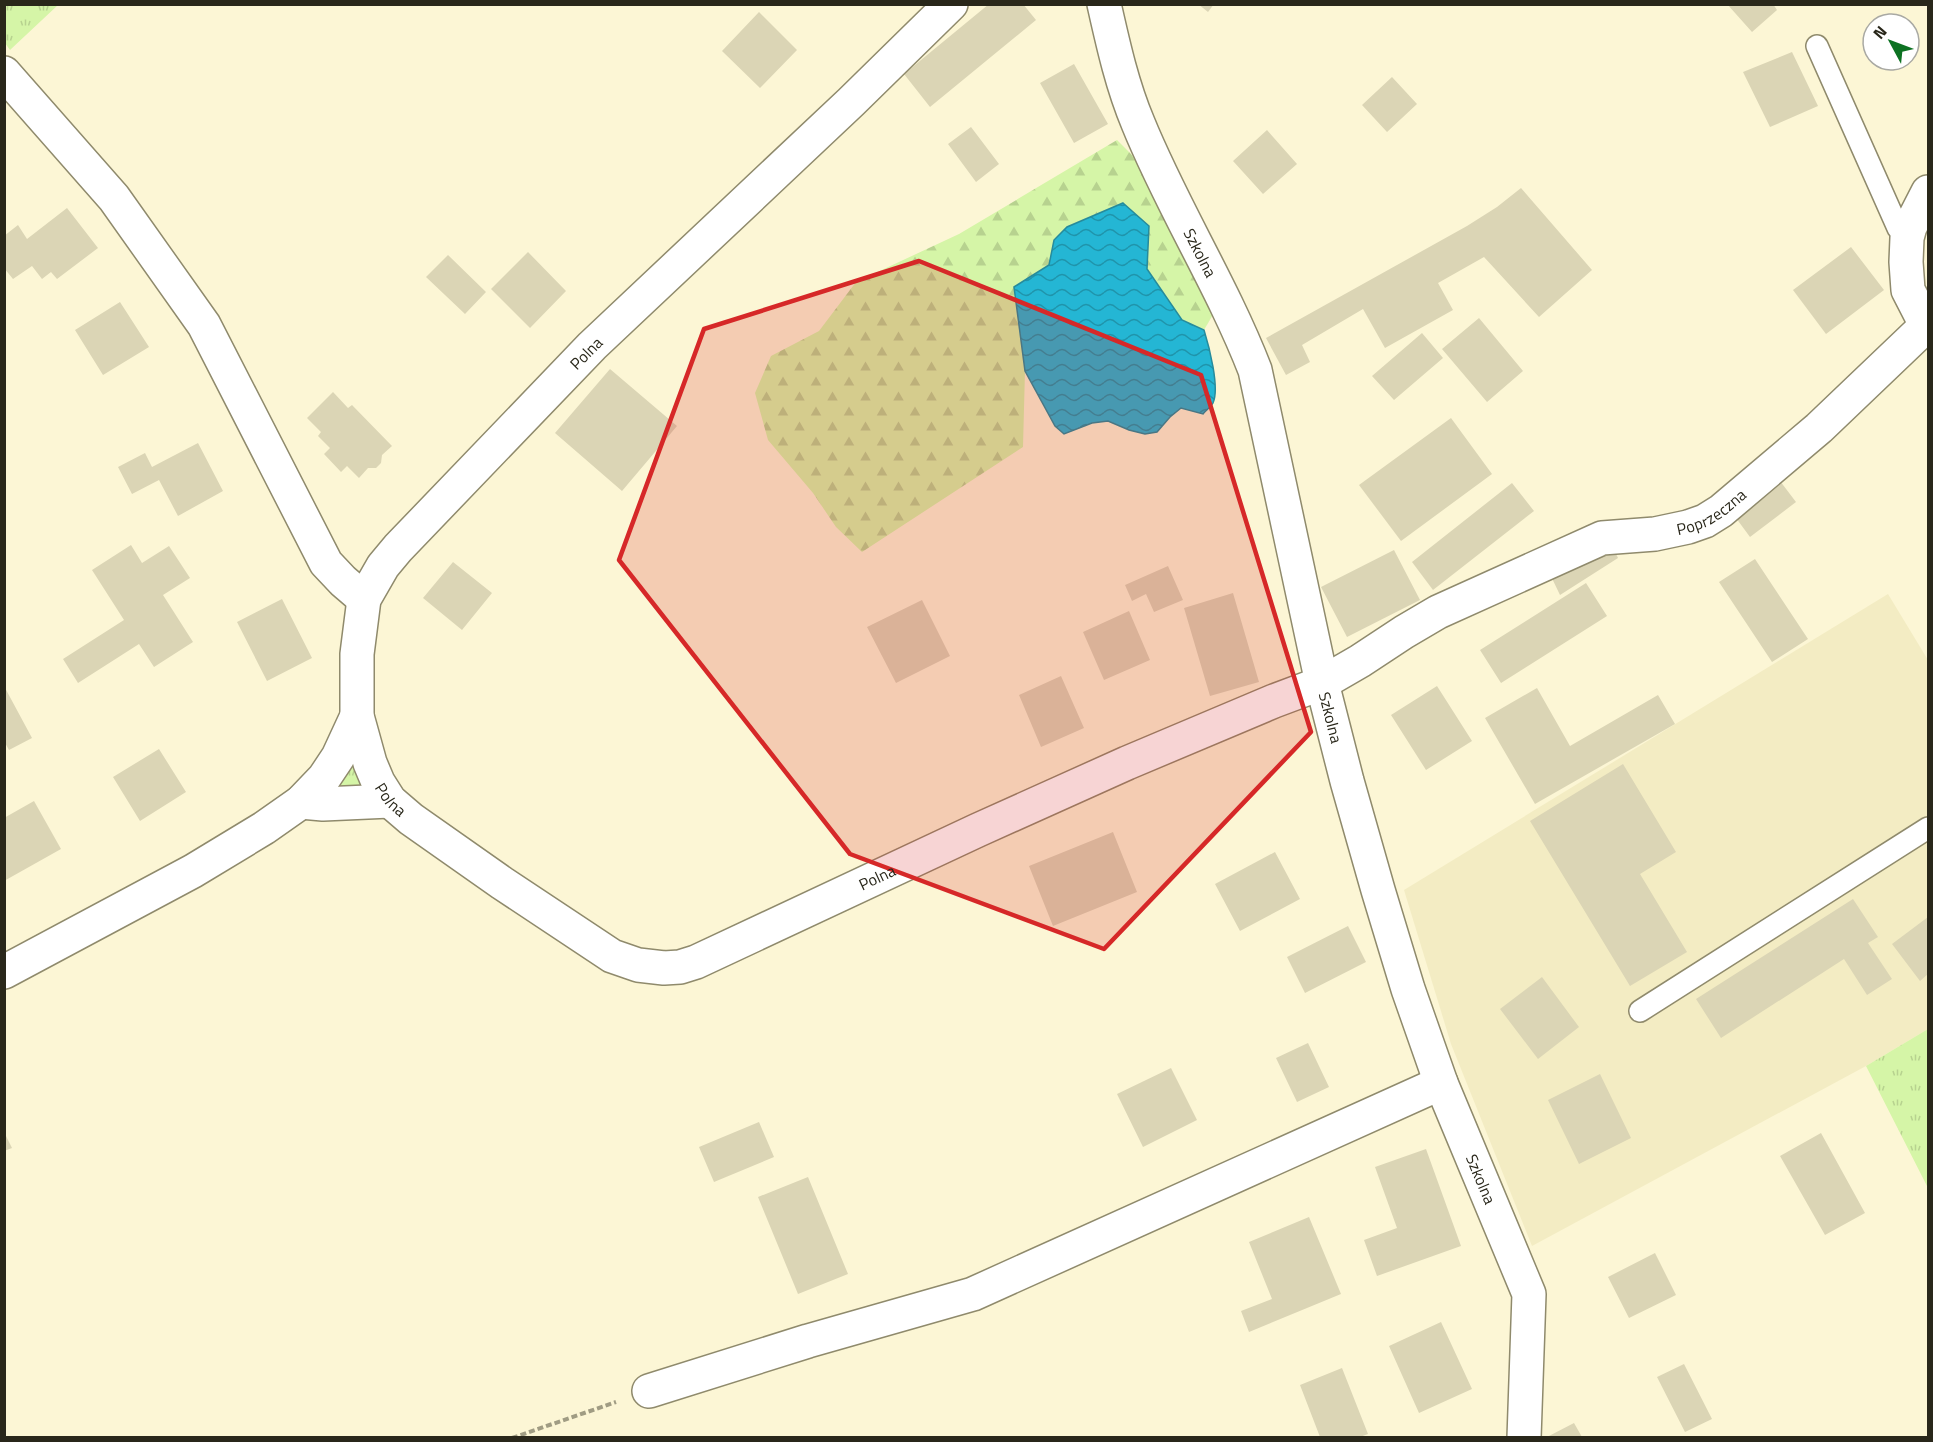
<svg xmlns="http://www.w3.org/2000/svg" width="1933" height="1442" font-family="'Titillium Web',sans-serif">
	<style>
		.built { fill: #f3ecc3 }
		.grass { fill: url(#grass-tufts) }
		.forest { fill: url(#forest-firs) }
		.water { fill: url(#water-waves); stroke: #268b9c; stroke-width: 1.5 }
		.building { fill: #dbd5b5 }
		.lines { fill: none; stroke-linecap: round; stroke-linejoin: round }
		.lane-casing { stroke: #8f8a6c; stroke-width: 24 }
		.street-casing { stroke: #8f8a6c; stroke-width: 36 }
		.path { stroke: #a09c83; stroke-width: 4; stroke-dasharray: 6 3; stroke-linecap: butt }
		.lane { stroke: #fff; stroke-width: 21 }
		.street { stroke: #fff; stroke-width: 33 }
		.marked { fill: #d62828; fill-opacity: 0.2; stroke: #d62828; stroke-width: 4.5; stroke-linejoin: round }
		.labels { text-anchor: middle; stroke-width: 4.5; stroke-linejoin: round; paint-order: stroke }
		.street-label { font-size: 16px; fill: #29271a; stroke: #fff }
	</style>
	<defs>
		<pattern id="grass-tufts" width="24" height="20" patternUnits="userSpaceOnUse" patternTransform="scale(1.5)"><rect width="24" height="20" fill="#d5f5a7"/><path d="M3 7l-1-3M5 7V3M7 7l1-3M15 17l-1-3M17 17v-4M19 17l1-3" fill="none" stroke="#b7d28f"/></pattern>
		<pattern id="forest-firs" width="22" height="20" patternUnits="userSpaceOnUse" patternTransform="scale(1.5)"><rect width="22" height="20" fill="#d5f5a7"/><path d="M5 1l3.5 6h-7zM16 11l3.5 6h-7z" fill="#b7d28f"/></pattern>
		<pattern id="water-waves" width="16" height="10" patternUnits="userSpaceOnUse" patternTransform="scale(1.5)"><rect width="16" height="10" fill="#24b6d4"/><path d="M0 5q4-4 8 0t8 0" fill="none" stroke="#1f94ab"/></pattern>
	</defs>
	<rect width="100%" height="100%" fill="#fcf6d5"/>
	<path class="built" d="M1888,594L1928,660V1029L1866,1066L1532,1246L1451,1044L1404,890Z"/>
	<path class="grass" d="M4,5L5,4L58,5L10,50L5,43Z
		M355,741L372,794L323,793Z
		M1928,1029V1188L1866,1066Z"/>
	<path class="forest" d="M1117,140L1144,167L1216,309L1204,330L1182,320L1147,269L1123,203L1067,227L1054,240L1050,265L1014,287L1025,371L1023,447L862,552L836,527L813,493L768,440L755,393L771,356L819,331L856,282L959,234Z"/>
	<path class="water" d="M1123,203L1149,226L1147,269L1182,320L1204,330C1209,346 1220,388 1213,403C1211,407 1205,411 1203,414L1181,408L1170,417L1157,432L1145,434L1129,430L1108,421L1092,423L1064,434L1055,426L1025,371L1014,287L1049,265L1054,240L1067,227Z"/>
	<path class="building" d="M989,4H1023L1036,20L930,107L904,74Z
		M1198,4H1214L1208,12Z
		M1727,4H1773L1777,10L1752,32Z
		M759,12L797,50L760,88L722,51Z
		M1792,52L1818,106L1770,127L1743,72Z
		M1074,64L1108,124L1074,143L1040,83Z
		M1392,77L1417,104L1387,132L1362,105Z
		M971,127L999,164L976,182L948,144Z
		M1267,130L1297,164L1263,194L1233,161Z
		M1521,188L1592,270L1539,317L1484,257L1438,283L1453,310L1385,348L1363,309L1302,345L1310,362L1286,375L1266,338L1467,226L1497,207Z
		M67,208L98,248L57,279L51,272L42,279L32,266L13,279L4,268V236L18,225L27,239Z
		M1851,247L1884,290L1826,334L1793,290Z
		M528,252L566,291L530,328L491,289Z
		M448,255L486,292L465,314L426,277Z
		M120,302L149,347L103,375L75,330Z
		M1479,318L1523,371L1487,402L1442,349Z
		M1422,333L1443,358L1394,400L1372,376Z
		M610,369L677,426L622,491L555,433Z
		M333,392L348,408L352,405L392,446L382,455L381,463L376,468H368L359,478L347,466L341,472L324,454L330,448L318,436L321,432L307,418Z
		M1451,418L1492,474L1401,541L1359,485Z
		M198,443L223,491L178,516L159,480L132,494L118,467L145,453L152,467Z
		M1780,481L1796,502L1750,537L1736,518L1754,505L1753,502Z
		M1512,483L1534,511L1433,590L1412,562Z
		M1611,543L1618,558L1560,595L1548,570Z
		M131,545L142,563L169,546L190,578L163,595L193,642L154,667L139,644L78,683L63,659L124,620L92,570Z
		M1394,550L1420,600L1347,637L1321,587Z
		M1755,559L1808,639L1772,662L1719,582Z
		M453,562L492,593L462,630L423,598Z
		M1168,566L1183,600L1154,612L1146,594L1132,601L1125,585Z
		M1586,583L1607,616L1501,683L1480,650Z
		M1233,593L1259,682L1210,696L1184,608Z
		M282,599L312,658L267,681L237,622Z
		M922,600L950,656L896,683L867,627Z
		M1129,611L1150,660L1104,680L1083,632Z
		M1061,676L1084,728L1041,747L1019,695Z
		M4,686L32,738L9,750L4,741Z
		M1437,686L1472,741L1426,770L1391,715Z
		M1537,688L1570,746L1658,695L1675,724L1535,804L1485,718Z
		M159,749L186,792L140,821L113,777Z
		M1623,764L1676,852L1640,874L1687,952L1630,986L1530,821Z
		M34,801L61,849L4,881V818Z
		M1113,832L1137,892L1053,926L1029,866Z
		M1275,852L1300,899L1240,931L1215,884Z
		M1853,899L1878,937L1868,943L1892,979L1867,995L1844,959L1721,1038L1696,999Z
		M1928,917V974L1920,981L1892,944Z
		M1348,926L1366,962L1305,993L1287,957Z
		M1542,977L1579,1027L1538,1059L1500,1009Z
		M1308,1043L1329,1087L1297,1102L1276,1058Z
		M1171,1068L1197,1120L1143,1147L1117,1094Z
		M1600,1074L1631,1138L1579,1164L1548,1100Z
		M759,1122L774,1157L714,1182L699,1147Z
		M4,1132L12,1148L4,1151Z
		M1821,1133L1865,1213L1825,1235L1780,1156Z
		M1426,1149L1461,1246L1377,1276L1364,1240L1397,1228L1375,1167Z
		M808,1177L848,1274L798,1294L758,1197Z
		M1309,1217L1341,1294L1249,1332L1241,1311L1272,1299L1249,1242Z
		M1655,1253L1676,1295L1629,1318L1608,1277Z
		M1441,1322L1472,1389L1419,1413L1389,1346Z
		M1684,1364L1712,1419L1685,1432L1657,1377Z
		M1342,1368L1368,1434L1360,1437H1320L1300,1385Z
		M1574,1423L1582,1437H1547Z"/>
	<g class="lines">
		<g class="lane-casing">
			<path id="lane" d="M1817,46L1898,228L1907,238
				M1640,1011L1928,828"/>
		</g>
		<g class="street-casing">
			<g id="street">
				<path id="s1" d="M951,4L851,102L592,346L398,548L383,566L364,599L357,654V716L370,763L378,782L390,801L411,819L502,883L612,956L638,965L664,968L680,967L696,962L978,830L1127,763L1274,701L1322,683L1360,661L1404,632L1438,612L1602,538L1655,534L1688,527L1705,521L1721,511L1819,428L1928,324"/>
				<path id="s2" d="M1104,4C1113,44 1122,85 1138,123C1172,207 1222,285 1255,370L1322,683L1347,781L1378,890L1408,989L1441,1083L1529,1294L1524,1438"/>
				<path d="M4,73L114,198L204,325L326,563L343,581L364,599"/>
				<path d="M1926,325L1908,290L1906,262L1907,238L1910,227L1928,192"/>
				<path d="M301,802L323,804L390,801"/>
				<path d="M4,972L193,871L264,828L301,802L324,778L338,757L357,716"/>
				<path d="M649,1391L808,1341L973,1294L1441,1083"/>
			</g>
		</g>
		<path class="path" d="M512,1438L616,1402"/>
		<use href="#lane" class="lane"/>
		<use href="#street" class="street"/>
	</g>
	<path class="marked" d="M919,261L1201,375L1311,732L1104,949L850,854L619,560L704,329Z"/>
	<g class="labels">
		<g class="street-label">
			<text dy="6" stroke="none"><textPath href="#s2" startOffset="268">Szkolna</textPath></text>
			<text transform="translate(586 353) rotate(-45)" y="6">Polna</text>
			<text dy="6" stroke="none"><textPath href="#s1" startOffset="2520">Poprzeczna</textPath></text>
			<text dy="6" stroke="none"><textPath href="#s2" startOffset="753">Szkolna</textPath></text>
			<text dy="6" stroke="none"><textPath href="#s1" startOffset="1046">Polna</textPath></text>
			<text dy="6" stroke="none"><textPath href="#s1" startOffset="1604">Polna</textPath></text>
			<text dy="6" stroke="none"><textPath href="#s2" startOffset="1239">Szkolna</textPath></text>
		</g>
	</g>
	<rect width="1933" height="1442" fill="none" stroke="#29271a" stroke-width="12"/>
	<g transform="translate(1891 42) rotate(311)"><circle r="28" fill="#ffffff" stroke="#a9a9a3" stroke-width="1.5"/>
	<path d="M0-4.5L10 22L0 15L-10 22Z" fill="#0d7222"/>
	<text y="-9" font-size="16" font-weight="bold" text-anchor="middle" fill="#29271a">N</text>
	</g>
</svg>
